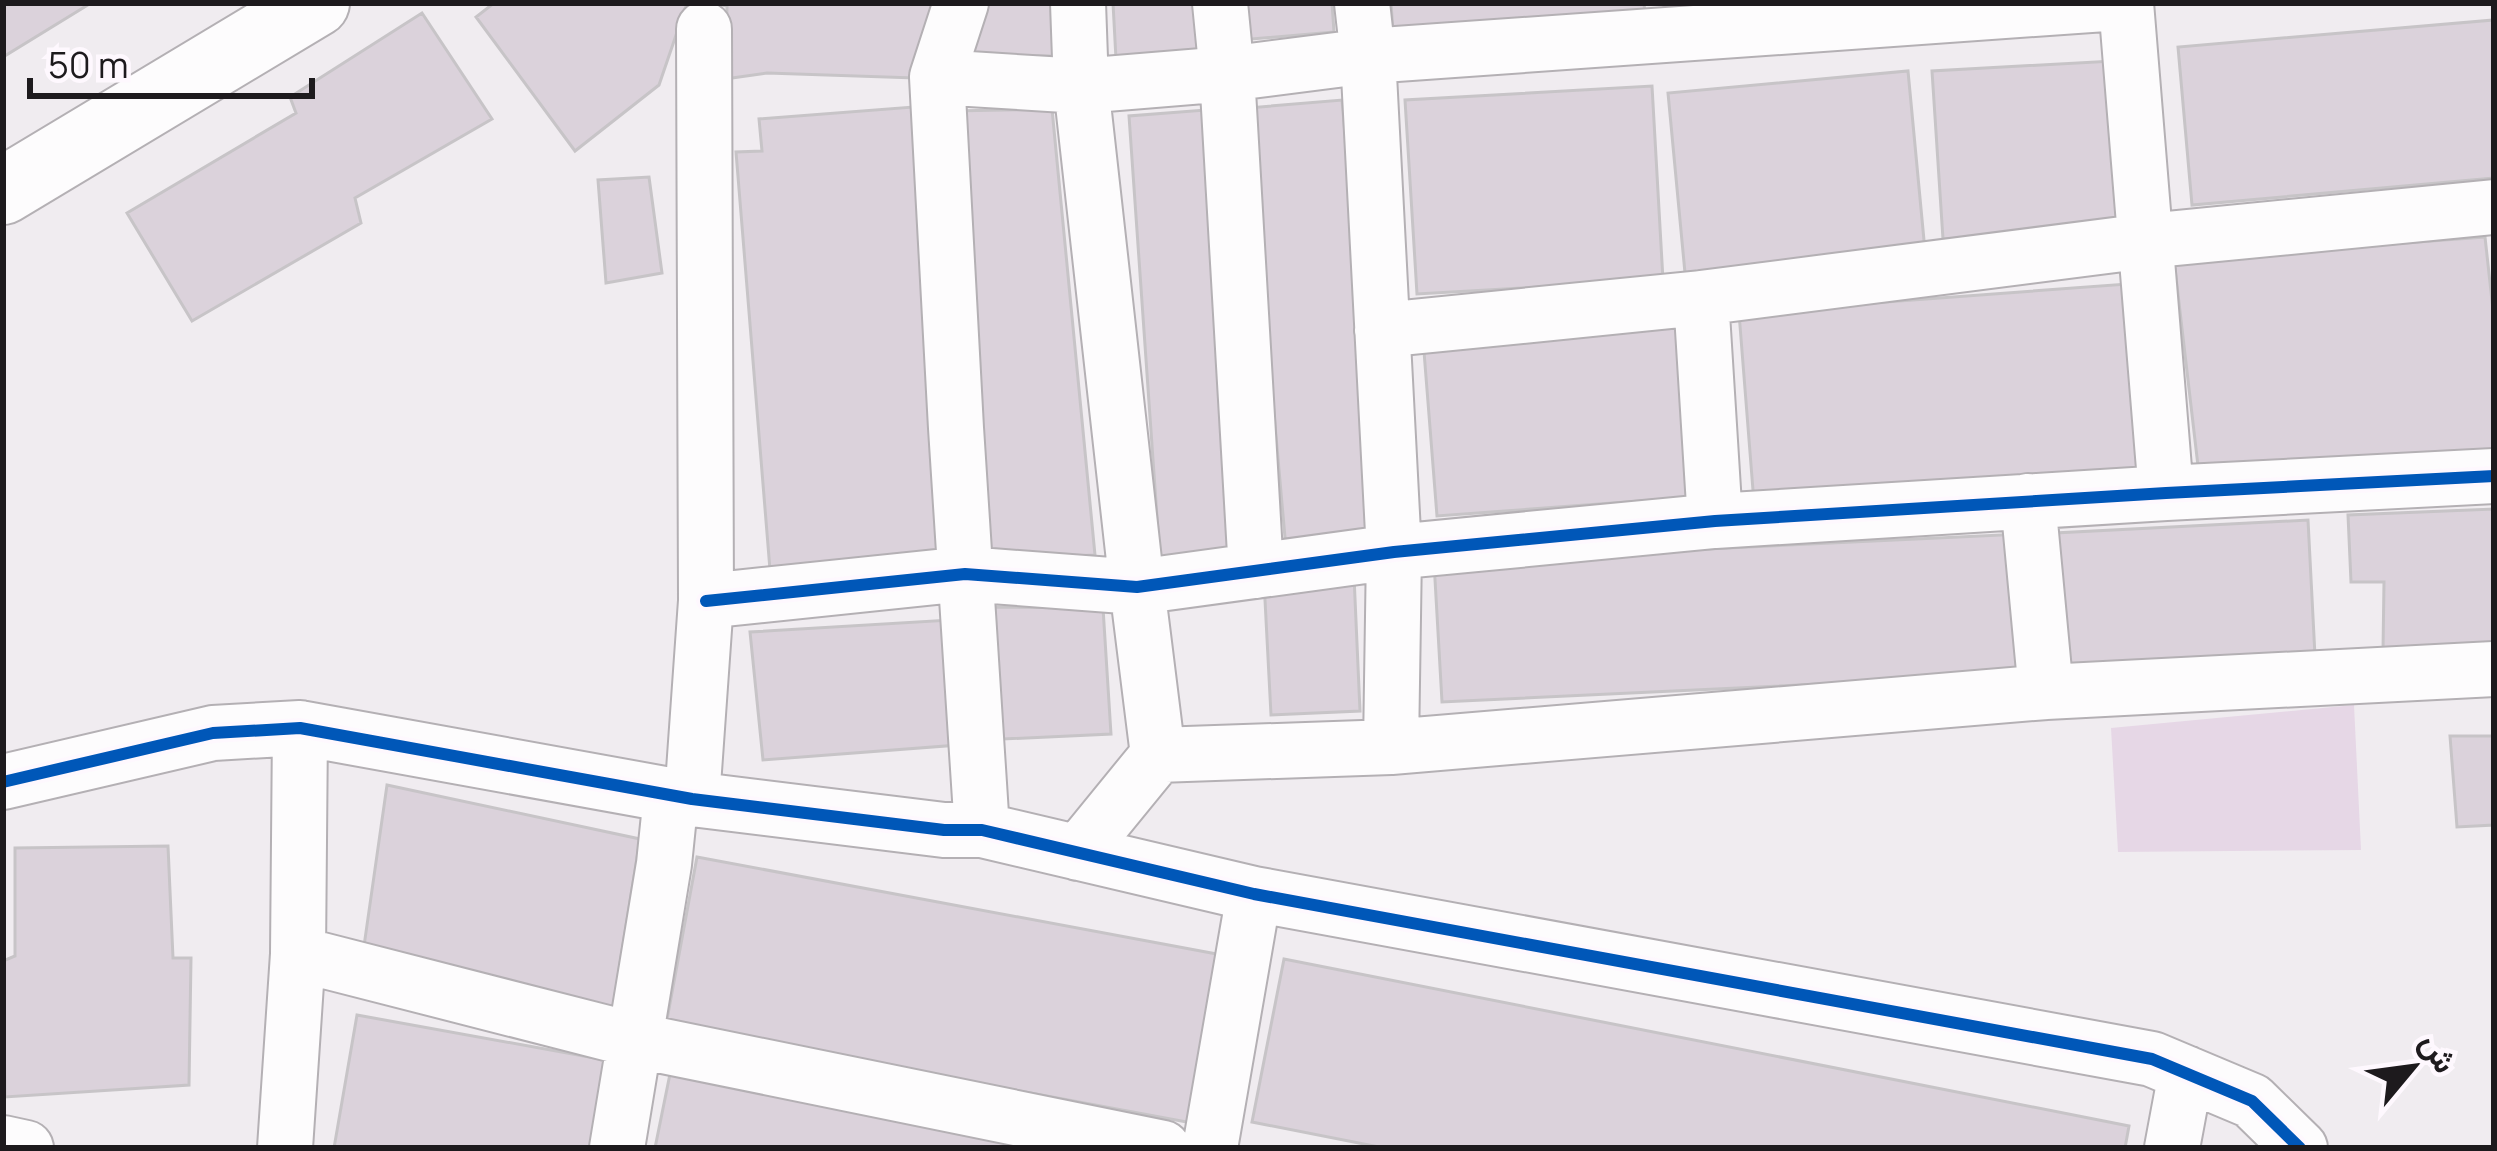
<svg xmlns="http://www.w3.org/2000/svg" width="2497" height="1151" font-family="Manrope,Vazirmatn,sans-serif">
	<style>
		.green { fill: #e6d7e6 }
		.building { fill: #dbd2db; stroke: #c7c4c7; stroke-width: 3 }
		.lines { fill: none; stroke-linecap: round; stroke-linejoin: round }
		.minor-casing { stroke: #b4b0b4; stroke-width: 58 }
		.major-casing { stroke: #b4b0b4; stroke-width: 70 }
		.minor { stroke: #fdfcfd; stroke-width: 54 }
		.major { stroke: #fdfcfd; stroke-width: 66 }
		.cycleway-casing { stroke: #fef8fe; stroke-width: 20 }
		.cycleway { stroke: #0057b8; stroke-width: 12 }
	</style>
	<rect width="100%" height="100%" fill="#f0ecf0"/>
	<path class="green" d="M2354,705L2361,850L2118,852L2111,728Z"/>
	<path class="building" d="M3,3H91L3,57Z
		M494,3H687L659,85L575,151L476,17Z
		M710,3H937L915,78L767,73L725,79L727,6Z
		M982,3H1054L1057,56H961Z
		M1113,3H1202L1206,50L1116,59Z
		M1236,3H1332L1334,32L1240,40Z
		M1391,3H1644L1645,15L1393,32Z
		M1664,3H1738L1664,9Z
		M422,13L492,119L355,198L361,223L192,321L127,213L296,113L290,97Z
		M2494,20V178L2192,205L2178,47Z
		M2113,61L2123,229L1943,239L1932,71Z
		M1908,71L1925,251L1685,273L1668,93Z
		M1652,86L1663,280L1417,294L1405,100Z
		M1342,100L1381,540L1286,549L1247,108Z
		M913,107L950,556L770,570L736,152L762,151L759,119Z
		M1052,109L1095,555L979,560L951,111Z
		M1218,109L1249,554L1160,560L1129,116Z
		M649,177L662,273L606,283L598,180Z
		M2485,237L2494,319V455L2198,466L2174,260Z
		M2127,284L2141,475L1754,503L1739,313Z
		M1680,320L1694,497L1437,516L1423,339Z
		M2494,509V643L2383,651L2384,582H2351L2348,515Z
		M2308,520L2315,656L2062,668L2055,533Z
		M2022,534L2030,674L1442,702L1434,562Z
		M1354,576L1360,711L1271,715L1264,581Z
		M994,607L1103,608L1111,734L1003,739Z
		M950,620L958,745L763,760L750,632Z
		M2450,736H2494V825L2457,827Z
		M387,785L640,839L613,1007L364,946Z
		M168,846L173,958H191L189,1085L5,1097L3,961L15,956V848Z
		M697,857L1222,955L1192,1123L666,1025Z
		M1284,959L2129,1126L2125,1148H1384L1252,1122Z
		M357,1015L611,1061L596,1148H334Z
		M671,1069L1069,1148H655Z"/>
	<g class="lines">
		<g class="minor-casing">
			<path id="minor" d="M961,3L937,77L956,428L982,830
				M1220,3L1227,74L1256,571
				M1362,3L1368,56L1394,552L1391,747
				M2126,3L2166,493
				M937,77L1081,86L1227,74L1368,56L2119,3
				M1701,298L1715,521
				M1382,330L1701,298L2146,241L2494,207
				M2028,501L2046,692
				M706,601L965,574L1137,587L1394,552L1715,521L2166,493L2494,476
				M1158,755L1391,747L2046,692L2494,669
				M3,782L213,733L300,728L692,799L944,830H982L1254,894L2152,1059L2252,1101L2300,1148
				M692,799L706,601L704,29
				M1078,853L1158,755L1137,587L1081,86L1078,3
				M298,954L634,1040L1163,1148
				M3,1143L26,1148
				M285,1148L298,954L300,728
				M617,1148L664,864L671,796
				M1210,1148L1254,894
				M2172,1148L2186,1073"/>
		</g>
		<g class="major-casing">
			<path id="major" d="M3,191L316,3"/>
		</g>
		<use href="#minor" class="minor"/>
		<use href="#major" class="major"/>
		<g class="cycleway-casing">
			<path id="cycleway" d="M706,601L965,574L1137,587L1394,552L1715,521L2166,493L2494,476
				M3,782L213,733L300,728L692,799L944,830H982L1254,894L2152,1059L2252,1101L2300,1148"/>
		</g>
		<use href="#cycleway" class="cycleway"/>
	</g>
	<rect width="2497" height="1151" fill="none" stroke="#1d1a1d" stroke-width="12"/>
	<g transform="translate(2413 1067) rotate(61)" stroke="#fef8fe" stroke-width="9" paint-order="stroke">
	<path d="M0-9L21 45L0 30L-21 45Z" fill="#1d1a1d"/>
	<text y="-18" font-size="33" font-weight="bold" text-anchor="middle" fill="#1d1a1d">ش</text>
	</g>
	<path d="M30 78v18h282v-18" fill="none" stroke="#1d1a1d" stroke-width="6"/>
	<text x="48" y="78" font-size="36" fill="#1d1a1d" stroke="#fef8fe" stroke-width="9" paint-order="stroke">50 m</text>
</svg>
